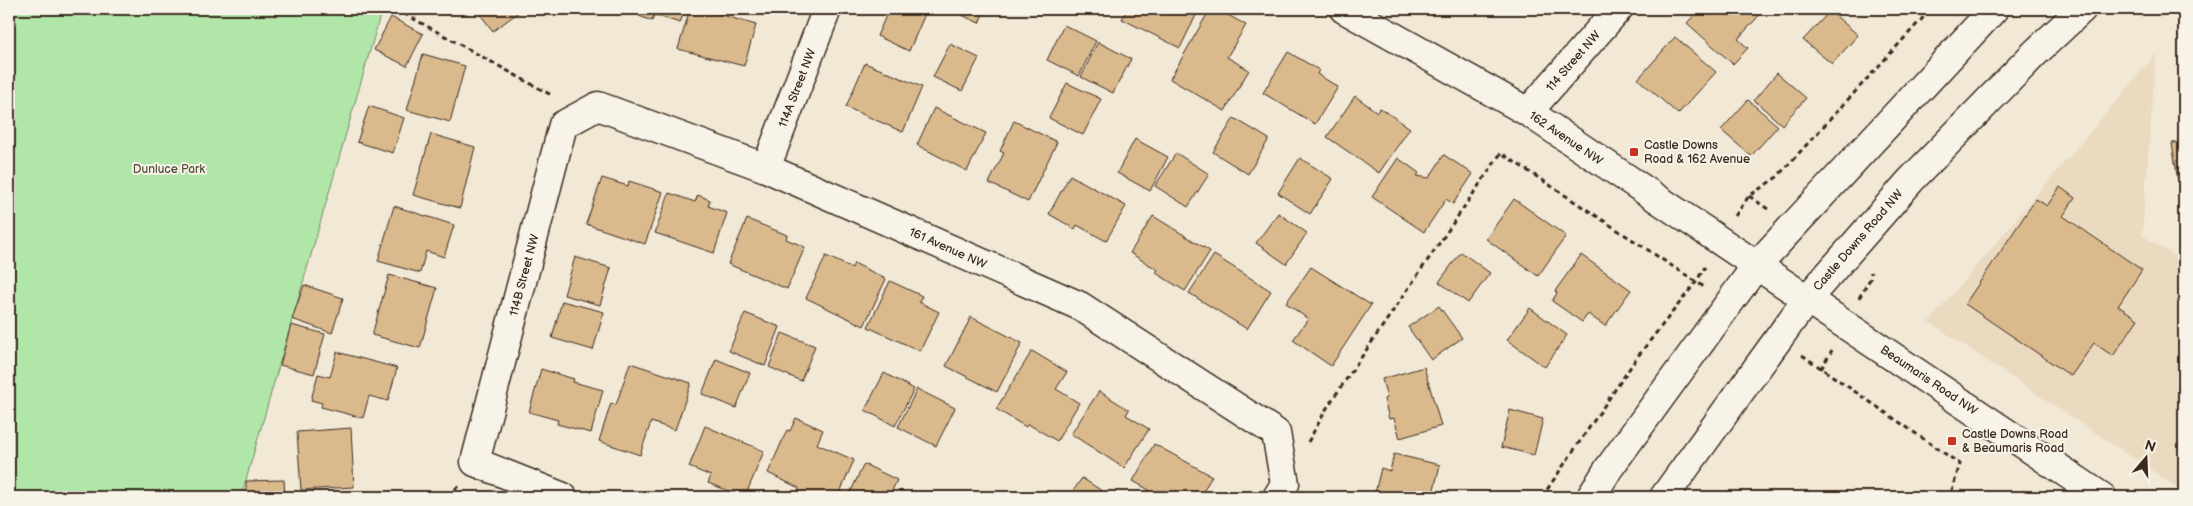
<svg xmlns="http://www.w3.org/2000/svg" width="2193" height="506" font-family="'Balsamiq Sans',sans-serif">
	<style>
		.built { fill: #eadac0 }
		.green { fill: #b1e6a9; stroke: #768864 }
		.building { fill: #daba8d; stroke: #3b2a1e }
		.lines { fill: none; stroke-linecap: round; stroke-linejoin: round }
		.street-casing { stroke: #3b2a1e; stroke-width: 31 }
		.secondary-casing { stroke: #3b2a1e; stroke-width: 31 }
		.path { stroke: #3b2a1e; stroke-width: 3; stroke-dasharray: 5 4; stroke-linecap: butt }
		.street { stroke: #f7f3e8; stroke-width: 28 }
		.secondary { stroke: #f7f3e8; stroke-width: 28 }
		.poi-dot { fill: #c8321e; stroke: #f7f3e8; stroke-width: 2 }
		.labels { text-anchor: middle; stroke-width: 4; stroke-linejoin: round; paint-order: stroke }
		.street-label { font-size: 12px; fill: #3b2a1e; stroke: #f7f3e8 }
		.poi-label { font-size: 12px; fill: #3b2a1e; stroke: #f7f3e8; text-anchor: start }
		.park-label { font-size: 12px; fill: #53503a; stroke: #f7f3e8 }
	</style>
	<rect width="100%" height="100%" fill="#f1e8d6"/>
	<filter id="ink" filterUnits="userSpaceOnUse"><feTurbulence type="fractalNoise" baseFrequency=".02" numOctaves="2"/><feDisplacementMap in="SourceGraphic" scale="10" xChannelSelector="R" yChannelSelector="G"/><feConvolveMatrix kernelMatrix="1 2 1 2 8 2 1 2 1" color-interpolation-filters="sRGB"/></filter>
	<g filter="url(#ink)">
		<path class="built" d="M2156,54L2142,235L2184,262V492L1929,322Z"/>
		<path class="green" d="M9,9H382L241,497H9Z"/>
		<path class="building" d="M476,9H523L493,31Z
			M633,9H685L680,23L654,15L652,21L639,16L640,11Z
			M690,9H702L756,25L744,66L678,49Z
			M889,9H912L925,14L909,51L877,36Z
			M949,9H985L979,23Z
			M1127,9H1199L1180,48L1122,19Z
			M1210,9H1217L1246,25L1227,57L1249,70L1225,111L1170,79Z
			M1700,9H1761L1763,11L1738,39L1748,48L1733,64L1687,23Z
			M1830,11L1858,35L1832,64L1803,40Z
			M391,17L423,34L407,66L374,50Z
			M1064,25L1096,41L1079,76L1047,60Z
			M1675,37L1716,72L1678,114L1638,79Z
			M1098,42L1131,59L1113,93L1081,77Z
			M950,44L979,58L962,91L933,77Z
			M1288,52L1319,70L1317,74L1338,87L1315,124L1263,93Z
			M423,54L465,66L450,122L407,110Z
			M865,63L922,87L903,132L846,107Z
			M1777,73L1806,98L1782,125L1754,100Z
			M1067,83L1101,99L1083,135L1049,118Z
			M1355,96L1377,112L1380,108L1410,128L1379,173L1327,137Z
			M1748,100L1778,126L1751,156L1721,130Z
			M369,106L404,118L393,153L357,142Z
			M934,108L986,133L967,171L917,145Z
			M1234,118L1269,139L1248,174L1213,152Z
			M1014,121L1057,142L1028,202L989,183L1004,153L1000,151Z
			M431,134L475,147L460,208L413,195Z
			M1135,139L1168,157L1150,191L1117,173Z
			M2184,142V180L2178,181L2172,143Z
			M1176,153L1209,174L1188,207L1155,186Z
			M1444,155L1473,174L1453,204L1446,199L1424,232L1372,197L1398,158L1419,173L1417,176L1429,178Z
			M1300,158L1333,179L1310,214L1278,193Z
			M1070,175L1126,206L1106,241L1077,225L1075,229L1049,214Z
			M602,178L628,186L629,181L663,192L645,244L586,224Z
			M2060,187L2075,198L2063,216L2142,270L2118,306L2138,319L2113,356L2094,343L2071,376L1965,304L2036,199L2047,206Z
			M669,193L695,202L698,195L710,200L708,206L727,213L714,253L655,233Z
			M1514,199L1566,236L1538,276L1486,239Z
			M394,206L454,225L444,257L426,251L420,273L378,261Z
			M1278,213L1307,233L1286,264L1256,243Z
			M1153,216L1210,251L1185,291L1156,273L1158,270L1130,253Z
			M747,219L787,235L786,239L805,247L787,289L728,264Z
			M1461,252L1490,273L1468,303L1439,282Z
			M1214,255L1271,291L1247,329L1189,293Z
			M1581,255L1631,290L1605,326L1588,314L1582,322L1552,301L1557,293L1555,291Z
			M826,256L852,268L854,263L886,279L864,326L806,298Z
			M575,257L611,268L600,305L564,295Z
			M1311,267L1371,305L1331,366L1293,340L1308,319L1286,303Z
			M389,275L437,288L420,348L372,335Z
			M890,281L922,296L919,302L939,312L920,351L868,327Z
			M304,285L343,298L332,333L292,319Z
			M562,301L604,312L593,350L552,338Z
			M1439,306L1462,338L1431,360L1408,327Z
			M1530,308L1567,335L1545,367L1507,340Z
			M745,313L780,327L765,366L729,351Z
			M971,317L1022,343L997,392L946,366Z
			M291,325L325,334L314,374L280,365Z
			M782,333L815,346L801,381L769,367Z
			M1032,351L1067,372L1056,389L1079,403L1057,441L1028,424L1026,427L996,409Z
			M337,352L397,368L388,401L369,396L363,418L321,407L322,403L311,400L318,374L330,377Z
			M716,359L750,373L736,408L702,394Z
			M630,363L691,383L675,430L651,422L640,455L599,441L611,403L616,405Z
			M1424,367L1441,426L1400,438L1394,418L1389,419L1384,399L1387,398L1382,379Z
			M541,369L574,379L573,382L603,390L591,433L557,424L558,420L529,412Z
			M884,373L914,389L895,426L865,410Z
			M917,389L955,408L936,446L898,427Z
			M1099,391L1129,410L1126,415L1149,429L1124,468L1071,434Z
			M1510,410L1543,419L1534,455L1501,447Z
			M796,418L823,430L817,444L854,460L838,497H795L799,488L768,473L787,430L790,431Z
			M705,426L764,451L745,497L708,483L711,476L689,467Z
			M351,428L354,487L301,490L297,432Z
			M1154,444L1212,476L1200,497H1144L1149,490L1133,481Z
			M1394,454L1440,465L1432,497H1374L1381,468L1390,471Z
			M864,464L897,480L889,497H848Z
			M1082,478L1111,497H1069Z
			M284,480L285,497H246V481Z"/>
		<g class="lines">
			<g class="street-casing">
				<path id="street" d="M1528,112L1618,9
					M766,168L827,9
					M563,497L475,462L563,125L598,106L766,168L1080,306L1276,433L1285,484L1277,497"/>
			</g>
			<g class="secondary-casing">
				<path id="secondary" d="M1344,9L1528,112L2102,497
					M1591,497L1609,468L1756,266L1994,9
					M1664,497L1807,299L1911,180L2035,53L2082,9"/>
			</g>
			<path class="path" d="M396,9L553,96
				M1749,196L1768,209
				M1735,216L1749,196L1777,177L1931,9
				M1859,298L1870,279L1871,272
				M1802,355L1960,464L1950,497
				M1821,369L1832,350
				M1308,442L1328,406L1501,153L1704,287
				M449,497L458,486
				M1542,497L1638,356L1696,282L1705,267"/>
			<use href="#street" class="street"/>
			<use href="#secondary" class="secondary"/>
		</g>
	</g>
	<g class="poi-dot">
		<rect x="1629" y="147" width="10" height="10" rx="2.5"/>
		<rect x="1947" y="436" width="10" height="10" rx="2.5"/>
	</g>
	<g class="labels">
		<g class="street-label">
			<text transform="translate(1573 61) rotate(-49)" y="4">114 Street NW</text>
			<text transform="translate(797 88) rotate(-69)" y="4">114A Street NW</text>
			<text transform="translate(1566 138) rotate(34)" y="4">162 Avenue NW</text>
			<text transform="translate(1858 240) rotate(-49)" y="4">Castle Downs Road NW</text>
			<text transform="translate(948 248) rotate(24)" y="4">161 Avenue NW</text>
			<text transform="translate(524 275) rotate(-75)" y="4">114B Street NW</text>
			<text transform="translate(1929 380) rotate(34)" y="4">Beaumaris Road NW</text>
		</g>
		<g class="poi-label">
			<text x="1644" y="149">Castle Downs<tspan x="1644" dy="14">Road &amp; 162 Avenue</tspan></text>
			<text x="1962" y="438">Castle Downs Road<tspan x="1962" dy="14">&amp; Beaumaris Road</tspan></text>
		</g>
		<g class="park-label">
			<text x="169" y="173">Dunluce Park</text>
		</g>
	</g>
	<rect width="2193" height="506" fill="none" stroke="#f7f3e8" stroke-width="30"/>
	<rect x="15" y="15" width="2163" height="476" fill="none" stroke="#3b2a1e" stroke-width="2" filter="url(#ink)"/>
	<g transform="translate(2146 458) rotate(19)" stroke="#f7f3e8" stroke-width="4" paint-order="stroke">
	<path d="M0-4L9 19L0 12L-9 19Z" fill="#3b2a1e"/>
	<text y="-8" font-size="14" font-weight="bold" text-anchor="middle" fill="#3b2a1e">N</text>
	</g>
</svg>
